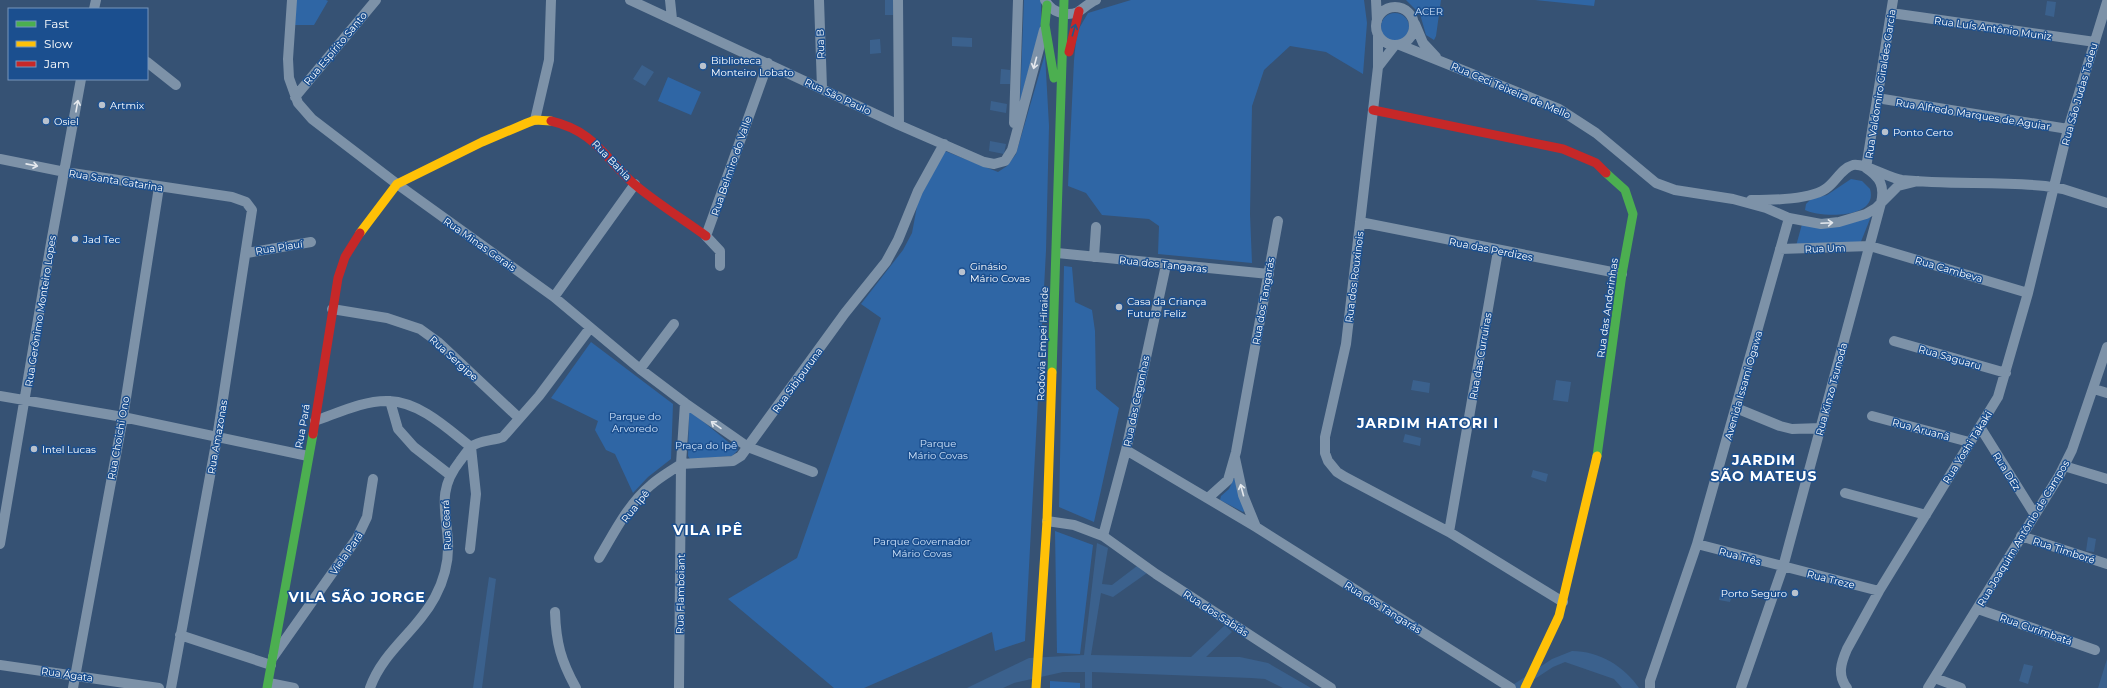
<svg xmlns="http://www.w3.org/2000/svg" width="2107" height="688" font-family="Montserrat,sans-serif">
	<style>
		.green { fill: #2f66a5 }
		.water { fill: #3b618d }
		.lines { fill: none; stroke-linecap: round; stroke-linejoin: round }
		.street { stroke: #7d92a8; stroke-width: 10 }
		.fast { stroke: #4caf50; stroke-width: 9 }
		.slow { stroke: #ffc107; stroke-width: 9 }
		.jam { stroke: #c62828; stroke-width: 9 }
		.oneway { stroke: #205989 }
		.oneway2 { stroke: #e5e9ee }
		.poi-dot { fill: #b9c2ce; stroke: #1b4f8f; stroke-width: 1.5 }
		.labels { text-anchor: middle; stroke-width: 3; stroke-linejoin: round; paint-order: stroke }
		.park-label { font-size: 10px; fill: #cfe3fa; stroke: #1b4f8f }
		.street-label { font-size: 10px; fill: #fff; stroke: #1b4f8f }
		.poi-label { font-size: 10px; fill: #fff; stroke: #1b4f8f; text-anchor: start }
		.district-label { font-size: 14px; font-weight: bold; letter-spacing: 1px; fill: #fff; stroke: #1b4f8f }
	</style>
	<rect width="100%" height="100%" fill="#365274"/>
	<path class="green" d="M296,0H326L328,1L314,25H295Z
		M1024,0H1041V24L1020,102Z
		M1131,0H1364L1367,23L1363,74L1326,52L1290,46L1264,70L1252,106L1250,214L1252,263L1158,254L1159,226L1149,219L1102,215L1086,193L1068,186L1074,60L1077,32L1088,13Z
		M1406,0H1441L1436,36L1434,40L1426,35L1420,14Z
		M1535,0H1595L1594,6Z
		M1381 27a14 14 0 1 1 28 0a14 14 0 1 1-28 0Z
		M1045,54L1049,126L1046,251L1025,641L995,651L992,632L864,688H834L728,599L797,558L881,318L861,304L903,250L912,233L918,201L945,151L998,172L1007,166L1016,154Z
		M668,77L701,92L691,115L658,101Z
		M1851,179L1862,181L1870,189C1879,219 1821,218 1805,210L1806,204L1811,199L1827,195Z
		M1872,214L1860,244L1796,246L1802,224L1844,225Z
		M1064,266L1072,267L1075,302L1092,310L1095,331L1096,389L1119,408L1094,522L1059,507Z
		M591,342L673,404L671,459L648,477L633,493L615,454L606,450L595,430L598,421L551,398Z
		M689,410L738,450L732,456L690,459L688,456Z
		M1234,478L1237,479L1245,510L1243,512L1220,500L1221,496L1229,489Z
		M1055,531L1093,545L1080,654L1057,653Z
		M1050,681L1080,683V688H1050Z"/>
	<path class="water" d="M885,0H893V15H885Z
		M2047,1L2056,2L2054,17L2045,15Z
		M952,37L972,38V47L952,46Z
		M880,39L881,53L870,54V40Z
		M642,65L654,72L645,86L633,79Z
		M1001,69L1010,70V84H1000Z
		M991,101L1007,104L1006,113L990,110Z
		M990,141L1006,144L1004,154L989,151Z
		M1413,380L1430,383L1429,393L1411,390Z
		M1556,380L1571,382L1568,402L1553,400Z
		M1405,434L1421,438L1420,446L1403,442Z
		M1533,470L1548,474L1546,482L1531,477Z
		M2088,537L2096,539L2094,552L2086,551Z
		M1097,543L1108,548L1102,584L1112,585L1137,566L1147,573L1113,597L1101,593L1091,655L1191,657L1225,625L1232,632L1206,657H1240L1268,663L1311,688H1283L1265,679L1251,678L1092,672V688H1085V672H1063L1014,683L1003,688H967L1029,658L1084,655Z
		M489,577L496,579L482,688H473Z
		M1721,590L1733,592L1730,602L1719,600Z
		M1572,651C1599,651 1624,666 1639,688H1622L1614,679L1565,662L1553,667L1521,688H1508L1552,659Z
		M2107,659V688H2098Z
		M2024,664L2033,666L2028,684L2019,681Z"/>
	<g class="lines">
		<path class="street" d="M292,0L288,59L289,78L298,103L312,119L397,184L554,297L640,369L685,403L748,447L813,472
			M630,0L899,125L984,162L994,164L1005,161L1012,150L1044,30
			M670,0L672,19
			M819,0L822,88
			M898,0L899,125
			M1045,0C1051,12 1066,17 1078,12C1084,8 1089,3 1096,0
			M1376,0L1377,21
			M1376 26a19 19 0 1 1 38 0a19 19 0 1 1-38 0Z
			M94,9L96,0
			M1891,13L2095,42
			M1415,24L1423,43L1436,57
			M1378,34V67L1346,344L1325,437V453L1328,461L1337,472L1345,477L1449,532L1563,602
			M1400,45L1559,109L1596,133L1656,183L1675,190L1733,199L1766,208L1789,218L1821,224L1839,222L1866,214L1876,208L1898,186L1918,181
			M147,62L176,85
			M1378,67L1395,45
			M295,97L376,0
			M1877,98L2068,129
			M535,120L549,60L551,0
			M1014,123L1018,0
			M0,159L65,172L232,197L246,202L252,210L217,438L171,688
			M1866,168L1893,0
			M1751,200C1771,200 1813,200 1828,187C1836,181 1842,168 1853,165C1865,163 1888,178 1902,180C1949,185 1998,181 2045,186L2063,189L2107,203
			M1360,222L1622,274
			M1780,249L1870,246L2028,293
			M247,253L311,242
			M1057,253L1269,274
			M1094,257L1096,227
			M720,266V251L706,236L768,63
			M554,297L635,184
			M332,309L387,318L420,329L438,342L519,418
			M1894,341L2006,373
			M640,369L674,324
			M2094,389L2107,393
			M0,396L123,417L308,456
			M390,401L398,429L414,447L450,475
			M1736,408L1780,426L1792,429L1821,428
			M1872,416L1969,442
			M315,421C338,413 364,400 389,401C420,402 448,429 471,447L476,494L470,549
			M1980,427L2035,515
			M1126,450L1256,527L1511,688
			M1235,458L1243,495L1256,527
			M681,464L733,461L741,456L845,313L886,262L898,240L918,191L944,144
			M2064,466L2107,479
			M1845,493L1926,515
			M1208,498L1228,480L1236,452L1278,221
			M1047,521L1074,525L1103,536L1156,574L1331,688
			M1449,532L1498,251
			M1103,536L1126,450L1166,265
			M2021,536L2107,564
			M0,544L51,243L81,79
			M1697,544L1879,591
			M599,558C614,533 628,504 651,485C660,477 671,471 681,464
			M1978,609L2095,650
			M555,612C556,643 561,661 576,688
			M180,635L271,665
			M273,657L357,538L367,517L373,479
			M0,665L159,688
			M1935,678L1961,688
			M269,683L294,688
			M73,688L123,417L159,187
			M370,688C383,651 417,631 435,597C444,580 449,562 448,542C446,510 437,490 460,461C463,457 467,451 471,447C479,440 493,441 503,437L539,396L590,328
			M679,688L681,464L685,403
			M1650,688V681L1697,544L1789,218
			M1741,688L1783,567L1881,203C1885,186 1880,177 1866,168
			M1847,688C1837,675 1841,663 1847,649L1879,591L1998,397L2028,293L2068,129L2107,2
			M1928,688L2059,476L2072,450L2107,347"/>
		<path class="fast" d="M1047,5L1045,25L1054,78
			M1052,372L1064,0
			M1597,456L1622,274L1633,214L1625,190L1606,173
			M267,688L313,434"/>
		<path class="slow" d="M360,233L397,184L482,142L527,123L535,120L551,121
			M1036,688L1047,521L1052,372
			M1525,688L1559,616L1597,456"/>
		<path class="jam" d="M1069,52L1079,11
			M1373,110L1563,149L1596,163L1606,173
			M551,121C598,132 605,161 639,188C660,205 684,220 706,236
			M313,434L338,278L345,257L360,233"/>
	</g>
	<defs><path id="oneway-shaft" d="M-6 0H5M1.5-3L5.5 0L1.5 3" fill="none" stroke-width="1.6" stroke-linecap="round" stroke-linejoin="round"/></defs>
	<use class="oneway" href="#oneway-shaft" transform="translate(1074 30) rotate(-74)"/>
	<g class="oneway2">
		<use href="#oneway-shaft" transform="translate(1035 63) rotate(105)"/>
		<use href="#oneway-shaft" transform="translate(77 106) rotate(-80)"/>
		<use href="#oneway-shaft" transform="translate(32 165) rotate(11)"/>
		<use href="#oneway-shaft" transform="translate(1827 223) rotate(-3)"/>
		<use href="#oneway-shaft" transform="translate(716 425) rotate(-145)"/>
		<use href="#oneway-shaft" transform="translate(1242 490) rotate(-105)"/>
	</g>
	<g class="poi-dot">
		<circle cx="703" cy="66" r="4"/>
		<circle cx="102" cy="105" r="4"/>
		<circle cx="46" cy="121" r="4"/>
		<circle cx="1885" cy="132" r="4"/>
		<circle cx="75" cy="239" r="4"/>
		<circle cx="962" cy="272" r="4"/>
		<circle cx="1119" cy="307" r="4"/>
		<circle cx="34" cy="449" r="4"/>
		<circle cx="1795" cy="593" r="4"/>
	</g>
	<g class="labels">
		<g class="park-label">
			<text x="1429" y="15">ACER</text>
			<text x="635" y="420">Parque do<tspan x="635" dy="12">Arvoredo</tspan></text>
			<text x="938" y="447">Parque<tspan x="938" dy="12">Mário Covas</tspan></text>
			<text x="706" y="449">Praça do Ipê</text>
			<text x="922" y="545">Parque Governador<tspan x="922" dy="12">Mário Covas</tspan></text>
		</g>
		<g class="street-label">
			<text transform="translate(1993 28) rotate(8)" y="4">Rua Luís Antônio Muniz</text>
			<text transform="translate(820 44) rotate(-92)" y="4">Rua B</text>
			<text transform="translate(335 48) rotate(-50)" y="4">Rua Espírito Santo</text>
			<text transform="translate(1880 84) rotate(-81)" y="4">Rua Valdomiro Giraldes Garcia</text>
			<text transform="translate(1511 90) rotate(23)" y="4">Rua Ceci Teixeira de Mello</text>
			<text transform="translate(2079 94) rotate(-74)" y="4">Rua São Judas Tadeu</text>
			<text transform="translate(838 96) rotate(25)" y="4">Rua São Paulo</text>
			<text transform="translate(1973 114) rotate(9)" y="4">Rua Alfredo Marques de Aguiar</text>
			<text transform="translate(612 160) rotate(46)" y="4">Rua Bahia</text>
			<text transform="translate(731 166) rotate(-71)" y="4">Rua Belmiro do Valle</text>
			<text transform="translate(116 180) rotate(9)" y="4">Rua Santa Catarina</text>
			<text transform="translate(480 244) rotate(35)" y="4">Rua Minas Gerais</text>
			<text transform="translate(279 247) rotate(-9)" y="4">Rua Piauí</text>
			<text transform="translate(1825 248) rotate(-2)" y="4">Rua Um</text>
			<text transform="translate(1491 249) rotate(11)" y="4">Rua das Perdizes</text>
			<text transform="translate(1163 264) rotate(6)" y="4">Rua dos Tangaras</text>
			<text transform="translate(1949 269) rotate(16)" y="4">Rua Cambeva</text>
			<text transform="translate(1354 277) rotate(-83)" y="4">Rua dos Rouxinois</text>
			<text transform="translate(1263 301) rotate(-80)" y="4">Rua dos Tangarás</text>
			<text transform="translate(1607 308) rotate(-82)" y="4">Rua das Andorinhas</text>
			<text transform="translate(40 311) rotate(-81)" y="4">Rua Gerônimo Monteiro Lopes</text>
			<text transform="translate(1042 344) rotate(-88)" y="4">Rodovia Empei Hiraide</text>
			<text transform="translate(1480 356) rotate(-80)" y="4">Rua das Curruiras</text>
			<text transform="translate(1950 357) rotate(16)" y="4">Rua Saguaru</text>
			<text transform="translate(454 358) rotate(42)" y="4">Rua Sergipe</text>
			<text transform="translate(797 380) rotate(-54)" y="4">Rua Sibipuruna</text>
			<text transform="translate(1743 385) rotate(-74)" y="4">Avenida Issami Ogawa</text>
			<text transform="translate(1831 389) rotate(-75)" y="4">Rua Kinzo Tsunoda</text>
			<text transform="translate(1136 401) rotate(-78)" y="4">Rua das Cegonhas</text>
			<text transform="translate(302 426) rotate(-80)" y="4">Rua Pará</text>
			<text transform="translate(1921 429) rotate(15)" y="4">Rua Aruanã</text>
			<text transform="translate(217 437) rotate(-80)" y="4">Rua Amazonas</text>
			<text transform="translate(118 438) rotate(-80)" y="4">Rua Choichi Ono</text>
			<text transform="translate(1967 447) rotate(-58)" y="4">Rua Yoshi Takaki</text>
			<text transform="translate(2007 471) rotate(58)" y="4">Rua DEz</text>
			<text transform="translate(635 506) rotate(-52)" y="4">Rua Ipê</text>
			<text transform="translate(446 525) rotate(-93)" y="4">Rua Ceará</text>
			<text transform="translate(2023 533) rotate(-59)" y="4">Rua Joaquim Antônio de Campos</text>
			<text transform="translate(2064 550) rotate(18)" y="4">Rua Timboré</text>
			<text transform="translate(346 553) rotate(-56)" y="4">Viela Pará</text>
			<text transform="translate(1740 556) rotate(15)" y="4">Rua Três</text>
			<text transform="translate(1831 579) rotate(14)" y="4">Rua Treze</text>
			<text transform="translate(680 594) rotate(-89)" y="4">Rua Flamboiant</text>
			<text transform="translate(1383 607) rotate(32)" y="4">Rua dos Tangarás</text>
			<text transform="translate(1216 613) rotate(33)" y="4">Rua dos Sabiás</text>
			<text transform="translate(2036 629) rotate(19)" y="4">Rua Curimbatá</text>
			<text transform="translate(67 674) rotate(8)" y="4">Rua Ágata</text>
		</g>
		<g class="poi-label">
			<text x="711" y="64">Biblioteca<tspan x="711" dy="12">Monteiro Lobato</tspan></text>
			<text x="110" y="109">Artmix</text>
			<text x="54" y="125">Osiel</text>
			<text x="1893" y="136">Ponto Certo</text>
			<text x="83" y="243">Jad Tec</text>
			<text x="970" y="270">Ginásio<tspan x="970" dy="12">Mário Covas</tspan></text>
			<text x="1127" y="305">Casa da Criança<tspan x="1127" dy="12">Futuro Feliz</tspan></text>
			<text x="42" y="453">Intel Lucas</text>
			<text x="1787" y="597" text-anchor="end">Porto Seguro</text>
		</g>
		<g class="district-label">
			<text x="1428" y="428">JARDIM HATORI I</text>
			<text x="1764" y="465">JARDIM<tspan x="1764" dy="16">SÃO MATEUS</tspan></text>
			<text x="708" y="535">VILA IPÊ</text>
			<text x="357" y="602">VILA SÃO JORGE</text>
		</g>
	</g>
	<rect x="8" y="8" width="140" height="72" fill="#1b4f8f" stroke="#7695bc"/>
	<rect x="16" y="21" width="20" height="6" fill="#4caf50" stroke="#7695bc"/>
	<text x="44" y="28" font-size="12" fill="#ffffff">Fast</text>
	<rect x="16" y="41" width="20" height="6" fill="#ffc107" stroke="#7695bc"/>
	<text x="44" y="48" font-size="12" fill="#ffffff">Slow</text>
	<rect x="16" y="61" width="20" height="6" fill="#c62828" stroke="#7695bc"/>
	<text x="44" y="68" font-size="12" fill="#ffffff">Jam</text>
</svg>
